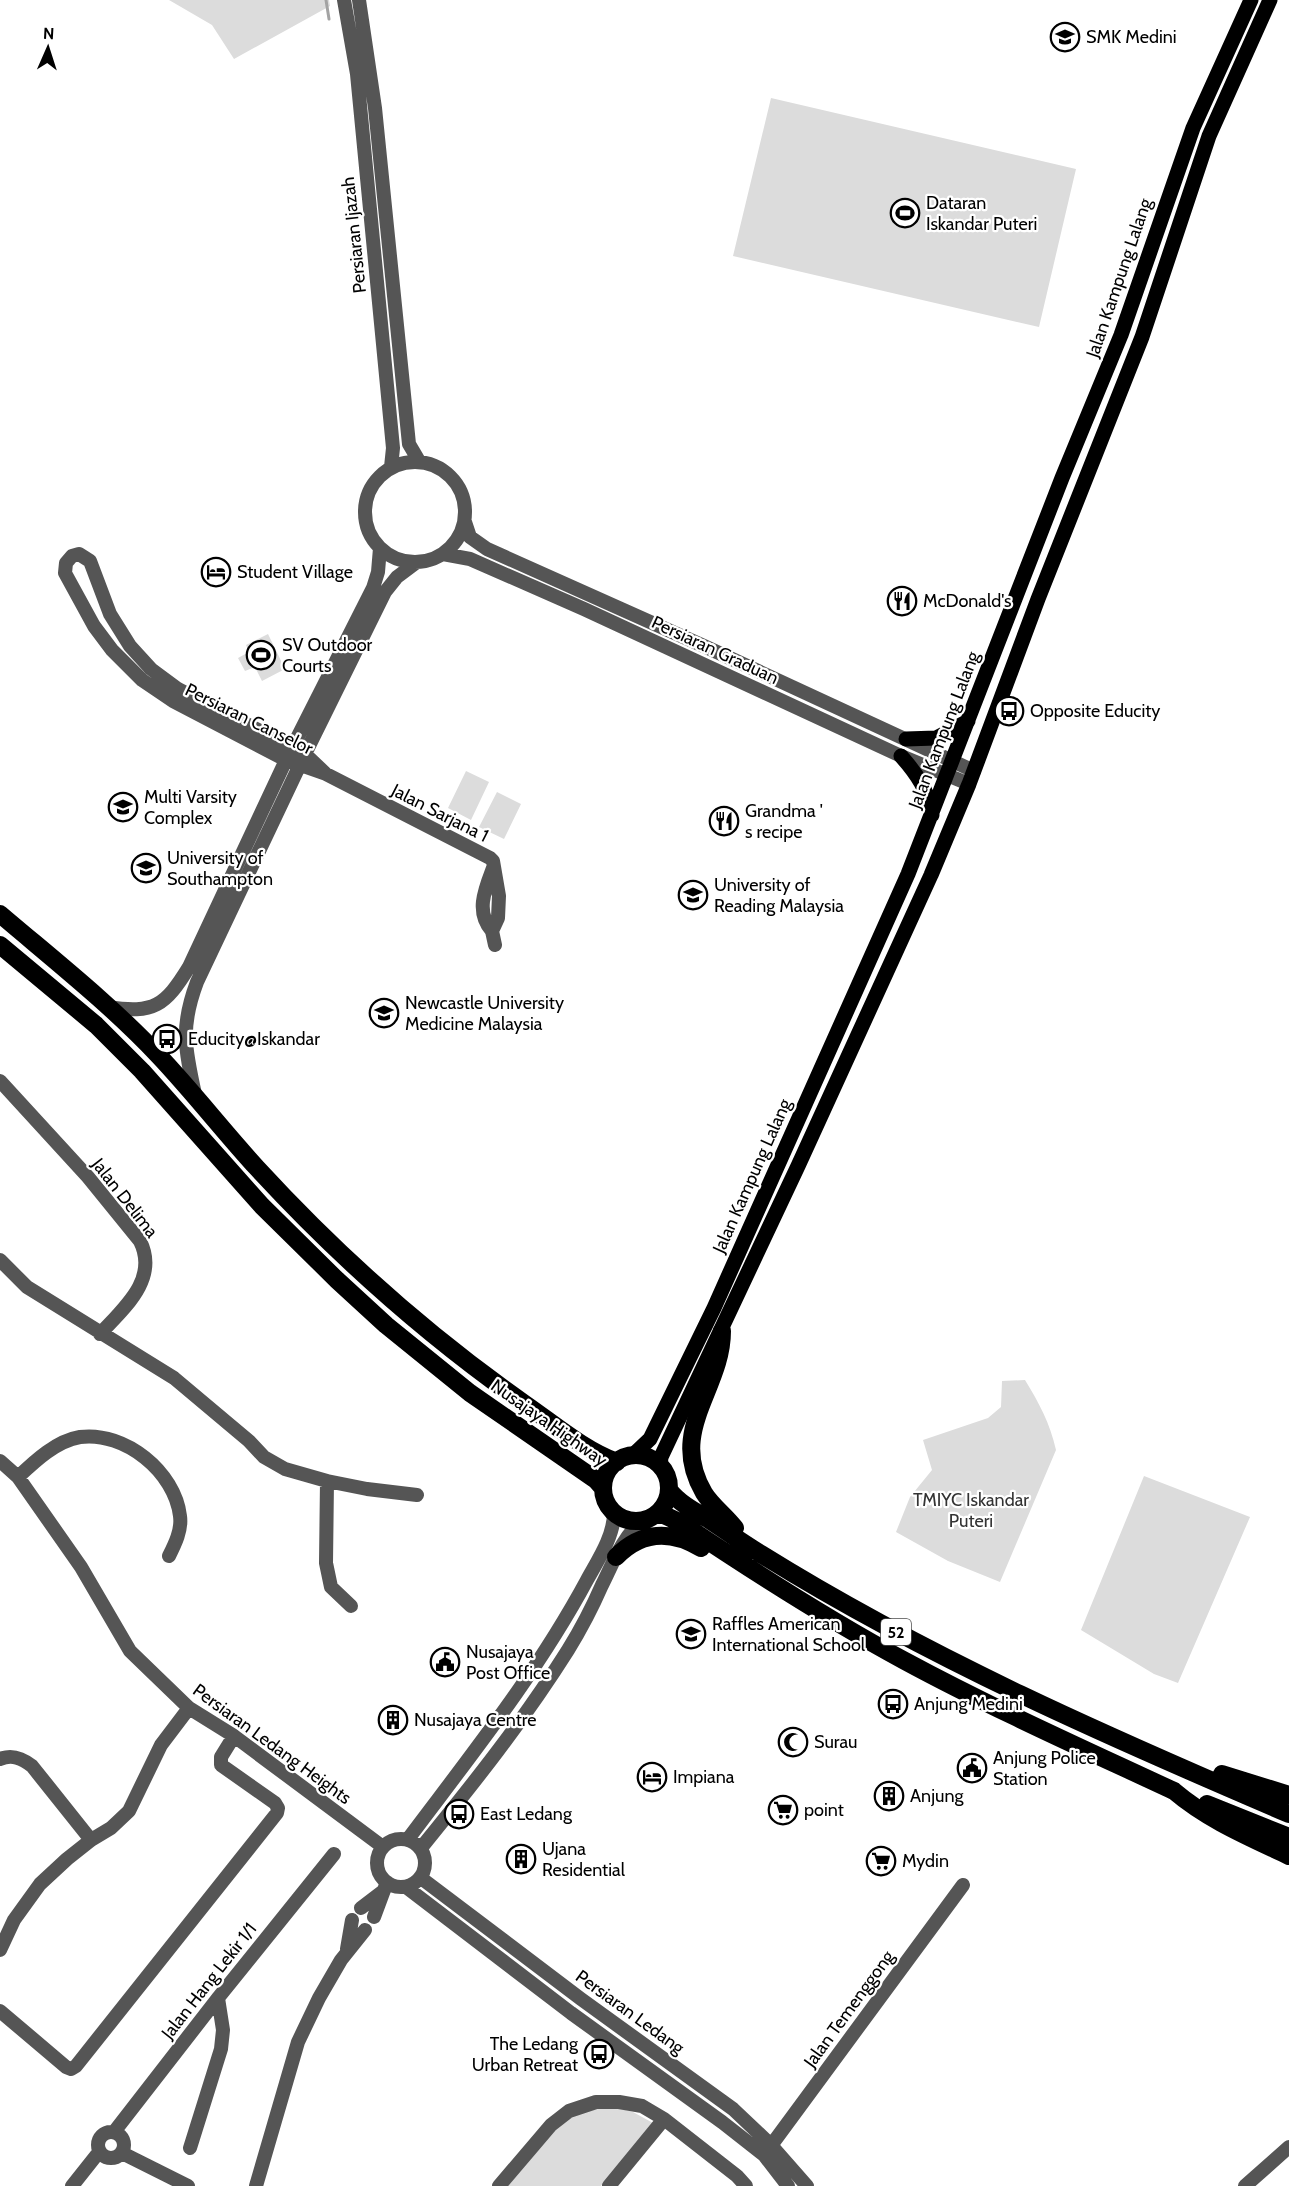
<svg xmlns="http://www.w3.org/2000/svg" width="1289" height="2186" font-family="Cabin,sans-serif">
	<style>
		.green { fill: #dcdcdc }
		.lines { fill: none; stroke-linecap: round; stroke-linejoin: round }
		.stream { stroke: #a3a3a3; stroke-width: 3 }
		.minor { stroke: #555; stroke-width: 14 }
		.major { stroke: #000; stroke-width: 15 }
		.highway { stroke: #000; stroke-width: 18 }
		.labels { text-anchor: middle; stroke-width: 4.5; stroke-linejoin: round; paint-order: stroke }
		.shield { fill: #fff; stroke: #4c4c4c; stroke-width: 1.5 }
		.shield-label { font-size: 16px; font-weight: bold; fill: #000 }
		.poi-label { font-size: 18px; fill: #000; stroke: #fff; text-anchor: start }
		.street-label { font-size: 18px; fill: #000; stroke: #fff }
		.park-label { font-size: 18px; fill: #333; stroke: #fff }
	</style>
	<rect width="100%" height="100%" fill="#fff"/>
	<path class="green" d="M169,0H329L330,6L234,59L212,25Z
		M771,98L1076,169L1039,327L733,256Z
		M268,634L285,669L262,681L255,667L245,671L238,658L249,652L246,645Z
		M466,771L489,782L471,820L448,808Z
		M497,792L521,804L504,839L479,827Z
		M1025,1380C1039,1403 1050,1423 1056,1450L1000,1582L948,1561L896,1532L910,1497L932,1470L923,1440L988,1418L1001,1407L1002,1381Z
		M1144,1476L1250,1517L1178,1683L1154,1674L1081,1630Z
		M614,2107L633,2112L653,2123L601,2186H508C527,2162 548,2126 577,2115C589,2110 601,2108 614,2107Z"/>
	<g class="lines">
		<path class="stream" d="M326,0L329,19"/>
		<path class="minor" d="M344,0L357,74L393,448L391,467
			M359,0L375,108L409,444L419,461
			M365 512a50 50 0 1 1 100 0a50 50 0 1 1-100 0Z
			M465,522L470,537L487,549L706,647L974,771
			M443,554L470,559L584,609L901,756L969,784
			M326,774L305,754L178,689L151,669L130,646L110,614L90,561L79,554L72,556L66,563L65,573L94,626L112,650L142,680L173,701L286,760L326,774L490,858L493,861L499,896L498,918L492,931L495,945
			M492,931C475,912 485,889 493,868
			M108,1007C154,1014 165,1006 189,967L286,760L373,588L378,572L380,548
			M0,1081L88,1177L140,1241C159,1279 124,1308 100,1334
			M195,1094C185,1049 180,1027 197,982L305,754L385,592L397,577L417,562
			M0,1260L27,1287L174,1378L249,1441L264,1457L285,1469L327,1481L326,1563L331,1587L351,1606
			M0,1461L18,1477L81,1567L130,1651L189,1708L234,1736L383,1847
			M18,1477C35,1461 56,1441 80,1437C125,1431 175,1472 180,1516C182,1530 175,1544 169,1556
			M327,1481L367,1489L417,1495
			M0,1759C12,1754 22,1758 32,1766L91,1840
			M377 1863a24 24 0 1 1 48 0a24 24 0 1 1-48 0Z
			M408,1839C471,1755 537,1673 587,1580C598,1560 614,1536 614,1513
			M421,1848C473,1784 524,1720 568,1650C581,1629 592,1608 602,1585C613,1563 623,1536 643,1520
			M421,1878L581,1999L733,2109L771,2145L807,2186
			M406,1887L571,2013L722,2122L764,2155L788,2186
			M361,1908L382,1892
			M374,1917L387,1882
			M347,1949L352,1920
			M0,1950L14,1920L40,1884L67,1859L91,1840L111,1828L129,1811L161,1745L189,1708
			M0,2011L66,2067L71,2069L76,2066L277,1813L278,1808L275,1803L221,1765V1757L234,1736
			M98 2145a13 13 0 1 1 26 0a13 13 0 1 1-26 0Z
			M114,2132L218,1998L334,1854
			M190,2148L221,2049L223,2030L218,1998
			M767,2151L963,1885
			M122,2153L188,2186
			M72,2186L99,2152
			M256,2186L298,2042L319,1998L341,1960L365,1930
			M499,2186L551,2125L569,2111L596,2102H619L642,2106L664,2119L737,2176L746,2186
			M609,2186L664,2119
			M1245,2186L1289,2147"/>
		<path class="major" d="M906,739L936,738L968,721
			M901,756C917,774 928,790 932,815
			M632,1456L650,1439L714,1308L908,874L1062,478L1121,335L1193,128L1251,0
			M660,1467L661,1457L798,1166L931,875L969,784L1038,599L1142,337L1209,136L1270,0"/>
		<path class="highway" d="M0,914C54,960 110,1004 159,1056C193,1092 224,1132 257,1168C338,1256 428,1336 525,1404C554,1424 584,1450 617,1462
			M0,945L96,1025L142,1071L262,1206L337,1280L386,1325L470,1393L596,1480L603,1488
			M722,1331C722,1390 667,1430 704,1493C712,1506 725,1515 735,1528
			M603 1488a33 33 0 1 1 66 0a33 33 0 1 1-66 0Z
			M669,1490C679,1503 694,1511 708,1519C726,1531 743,1543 761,1554C928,1658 1109,1737 1289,1814
			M655,1515H664L681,1523C754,1572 827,1619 905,1661C992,1708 1084,1749 1174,1791C1208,1820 1249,1837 1289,1856
			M616,1557C641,1531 671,1530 701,1548
			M1222,1774L1289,1795
			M1207,1804L1289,1837"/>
	</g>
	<defs>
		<g id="school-ring" transform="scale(1.5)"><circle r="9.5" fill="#fff" stroke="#000" stroke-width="1.5"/><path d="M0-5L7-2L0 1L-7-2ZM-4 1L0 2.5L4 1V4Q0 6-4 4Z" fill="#000"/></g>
		<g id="stadium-ring" transform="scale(1.5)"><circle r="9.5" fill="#fff" stroke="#000" stroke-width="1.5"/><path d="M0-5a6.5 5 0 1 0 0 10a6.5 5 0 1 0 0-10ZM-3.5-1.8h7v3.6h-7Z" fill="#000"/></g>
		<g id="hotel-ring" transform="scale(1.5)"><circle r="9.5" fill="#fff" stroke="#000" stroke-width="1.5"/><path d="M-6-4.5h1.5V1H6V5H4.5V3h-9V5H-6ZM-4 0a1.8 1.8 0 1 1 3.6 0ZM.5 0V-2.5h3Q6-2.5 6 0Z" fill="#000"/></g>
		<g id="restaurant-ring" transform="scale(1.5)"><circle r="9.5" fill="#fff" stroke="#000" stroke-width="1.5"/><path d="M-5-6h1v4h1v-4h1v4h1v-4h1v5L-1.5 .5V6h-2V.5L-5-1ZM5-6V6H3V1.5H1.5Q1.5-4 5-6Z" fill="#000"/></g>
		<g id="bus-ring" transform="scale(1.5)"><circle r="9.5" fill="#fff" stroke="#000" stroke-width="1.5"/><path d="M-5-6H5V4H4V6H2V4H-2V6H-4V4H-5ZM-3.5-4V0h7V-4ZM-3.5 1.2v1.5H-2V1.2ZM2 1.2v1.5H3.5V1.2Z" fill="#000"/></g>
		<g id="university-ring" transform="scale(1.5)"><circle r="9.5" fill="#fff" stroke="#000" stroke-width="1.5"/><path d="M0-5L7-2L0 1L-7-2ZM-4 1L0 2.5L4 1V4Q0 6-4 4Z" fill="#000"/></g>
		<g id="civic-ring" transform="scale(1.5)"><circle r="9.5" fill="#fff" stroke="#000" stroke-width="1.5"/><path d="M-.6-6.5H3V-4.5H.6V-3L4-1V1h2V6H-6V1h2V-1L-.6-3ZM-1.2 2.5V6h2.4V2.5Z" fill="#000"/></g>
		<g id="building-ring" transform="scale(1.5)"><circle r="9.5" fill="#fff" stroke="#000" stroke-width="1.5"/><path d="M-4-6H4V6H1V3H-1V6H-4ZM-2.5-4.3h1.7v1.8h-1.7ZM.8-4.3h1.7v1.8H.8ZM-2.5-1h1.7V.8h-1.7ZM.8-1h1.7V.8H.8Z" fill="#000"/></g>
		<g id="mosque-ring" transform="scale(1.5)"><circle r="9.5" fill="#fff" stroke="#000" stroke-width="1.5"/><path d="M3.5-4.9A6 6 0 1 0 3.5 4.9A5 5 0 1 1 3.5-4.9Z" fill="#000"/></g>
		<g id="supermarket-ring" transform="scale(1.5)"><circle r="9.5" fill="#fff" stroke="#000" stroke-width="1.5"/><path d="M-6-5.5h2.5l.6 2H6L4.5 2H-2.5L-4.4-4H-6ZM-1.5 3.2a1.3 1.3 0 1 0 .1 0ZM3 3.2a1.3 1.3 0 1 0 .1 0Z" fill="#000"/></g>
	</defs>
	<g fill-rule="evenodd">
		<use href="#school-ring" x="1065" y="37"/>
		<use href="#stadium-ring" x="905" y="213"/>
		<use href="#hotel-ring" x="216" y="572"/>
		<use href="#restaurant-ring" x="902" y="601"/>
		<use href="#stadium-ring" x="261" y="655"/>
		<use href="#bus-ring" x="1009" y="711"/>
		<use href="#university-ring" x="123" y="807"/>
		<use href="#restaurant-ring" x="724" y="821"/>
		<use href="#university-ring" x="146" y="868"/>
		<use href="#university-ring" x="693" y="895"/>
		<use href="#university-ring" x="384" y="1013"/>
		<use href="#bus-ring" x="167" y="1039"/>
		<use href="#school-ring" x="691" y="1634"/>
		<use href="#civic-ring" x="445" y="1662"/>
		<use href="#bus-ring" x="893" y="1704"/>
		<use href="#building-ring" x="393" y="1720"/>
		<use href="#mosque-ring" x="793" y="1742"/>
		<use href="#civic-ring" x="972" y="1768"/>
		<use href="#hotel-ring" x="652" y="1777"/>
		<use href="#building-ring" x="889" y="1796"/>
		<use href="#supermarket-ring" x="783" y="1810"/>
		<use href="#bus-ring" x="459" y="1814"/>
		<use href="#building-ring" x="521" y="1859"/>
		<use href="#supermarket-ring" x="881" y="1861"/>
		<use href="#bus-ring" x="599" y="2054"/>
	</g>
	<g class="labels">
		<rect class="shield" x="881" y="1619" width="30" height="26" rx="4.5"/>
		<g class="shield-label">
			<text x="896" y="1638">52</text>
		</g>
		<g class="poi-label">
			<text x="1086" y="43">SMK Medini</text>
			<text x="926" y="209">Dataran<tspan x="926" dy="21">Iskandar Puteri</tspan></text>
			<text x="237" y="578">Student Village</text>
			<text x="923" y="607">McDonald's</text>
			<text x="282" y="651">SV Outdoor<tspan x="282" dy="21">Courts</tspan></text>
			<text x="1030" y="717">Opposite Educity</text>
			<text x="144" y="803">Multi Varsity<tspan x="144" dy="21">Complex</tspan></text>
			<text x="745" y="817">Grandma '<tspan x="745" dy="21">s recipe</tspan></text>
			<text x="167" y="864">University of<tspan x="167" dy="21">Southampton</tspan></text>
			<text x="714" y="891">University of<tspan x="714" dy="21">Reading Malaysia</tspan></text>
			<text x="405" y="1009">Newcastle University<tspan x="405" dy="21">Medicine Malaysia</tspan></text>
			<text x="188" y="1045">Educity@Iskandar</text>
			<text x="712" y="1630">Raffles American<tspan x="712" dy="21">International School</tspan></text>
			<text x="466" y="1658">Nusajaya<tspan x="466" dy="21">Post Office</tspan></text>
			<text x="914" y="1710">Anjung Medini</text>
			<text x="414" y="1726">Nusajaya Centre</text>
			<text x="814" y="1748">Surau</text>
			<text x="993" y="1764">Anjung Police<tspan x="993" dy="21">Station</tspan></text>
			<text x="673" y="1783">Impiana</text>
			<text x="910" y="1802">Anjung</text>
			<text x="804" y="1816">point</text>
			<text x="480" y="1820">East Ledang</text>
			<text x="542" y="1855">Ujana<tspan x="542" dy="21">Residential</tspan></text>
			<text x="902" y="1867">Mydin</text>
			<text x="578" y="2050" text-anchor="end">The Ledang<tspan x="578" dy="21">Urban Retreat</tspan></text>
		</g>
		<g class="street-label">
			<text transform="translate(354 235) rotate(-96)" y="6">Persiaran Ijazah</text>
			<text transform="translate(1119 278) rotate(-71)" y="6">Jalan Kampung Lalang</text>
			<text transform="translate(715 650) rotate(25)" y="6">Persiaran Graduan</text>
			<text transform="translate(249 719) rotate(26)" y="6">Persiaran Canselor</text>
			<text transform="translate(944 730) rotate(-69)" y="6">Jalan Kampung Lalang</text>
			<text transform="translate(440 813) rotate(27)" y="6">Jalan Sarjana 1</text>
			<text transform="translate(752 1176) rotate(-66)" y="6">Jalan Kampung Lalang</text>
			<text transform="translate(125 1198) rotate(52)" y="6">Jalan Delima</text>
			<text transform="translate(549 1423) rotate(35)" y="6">Nusajaya Highway</text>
			<text transform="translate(272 1744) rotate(36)" y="6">Persiaran Ledang Heights</text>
			<text transform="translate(209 1981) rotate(-52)" y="6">Jalan Hang Lekir 1/1</text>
			<text transform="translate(849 2009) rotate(-54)" y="6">Jalan Temenggong</text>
			<text transform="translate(630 2012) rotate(36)" y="6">Persiaran Ledang</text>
		</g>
		<g class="park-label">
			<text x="971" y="1506">TMIYC Iskandar<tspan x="971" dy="21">Puteri</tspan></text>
		</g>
	</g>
	<g transform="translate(48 48) rotate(3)" stroke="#ffffff" stroke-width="4.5" paint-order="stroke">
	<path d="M0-4.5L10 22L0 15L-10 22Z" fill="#000000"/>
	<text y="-9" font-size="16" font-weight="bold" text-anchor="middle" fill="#000000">N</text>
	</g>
</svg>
